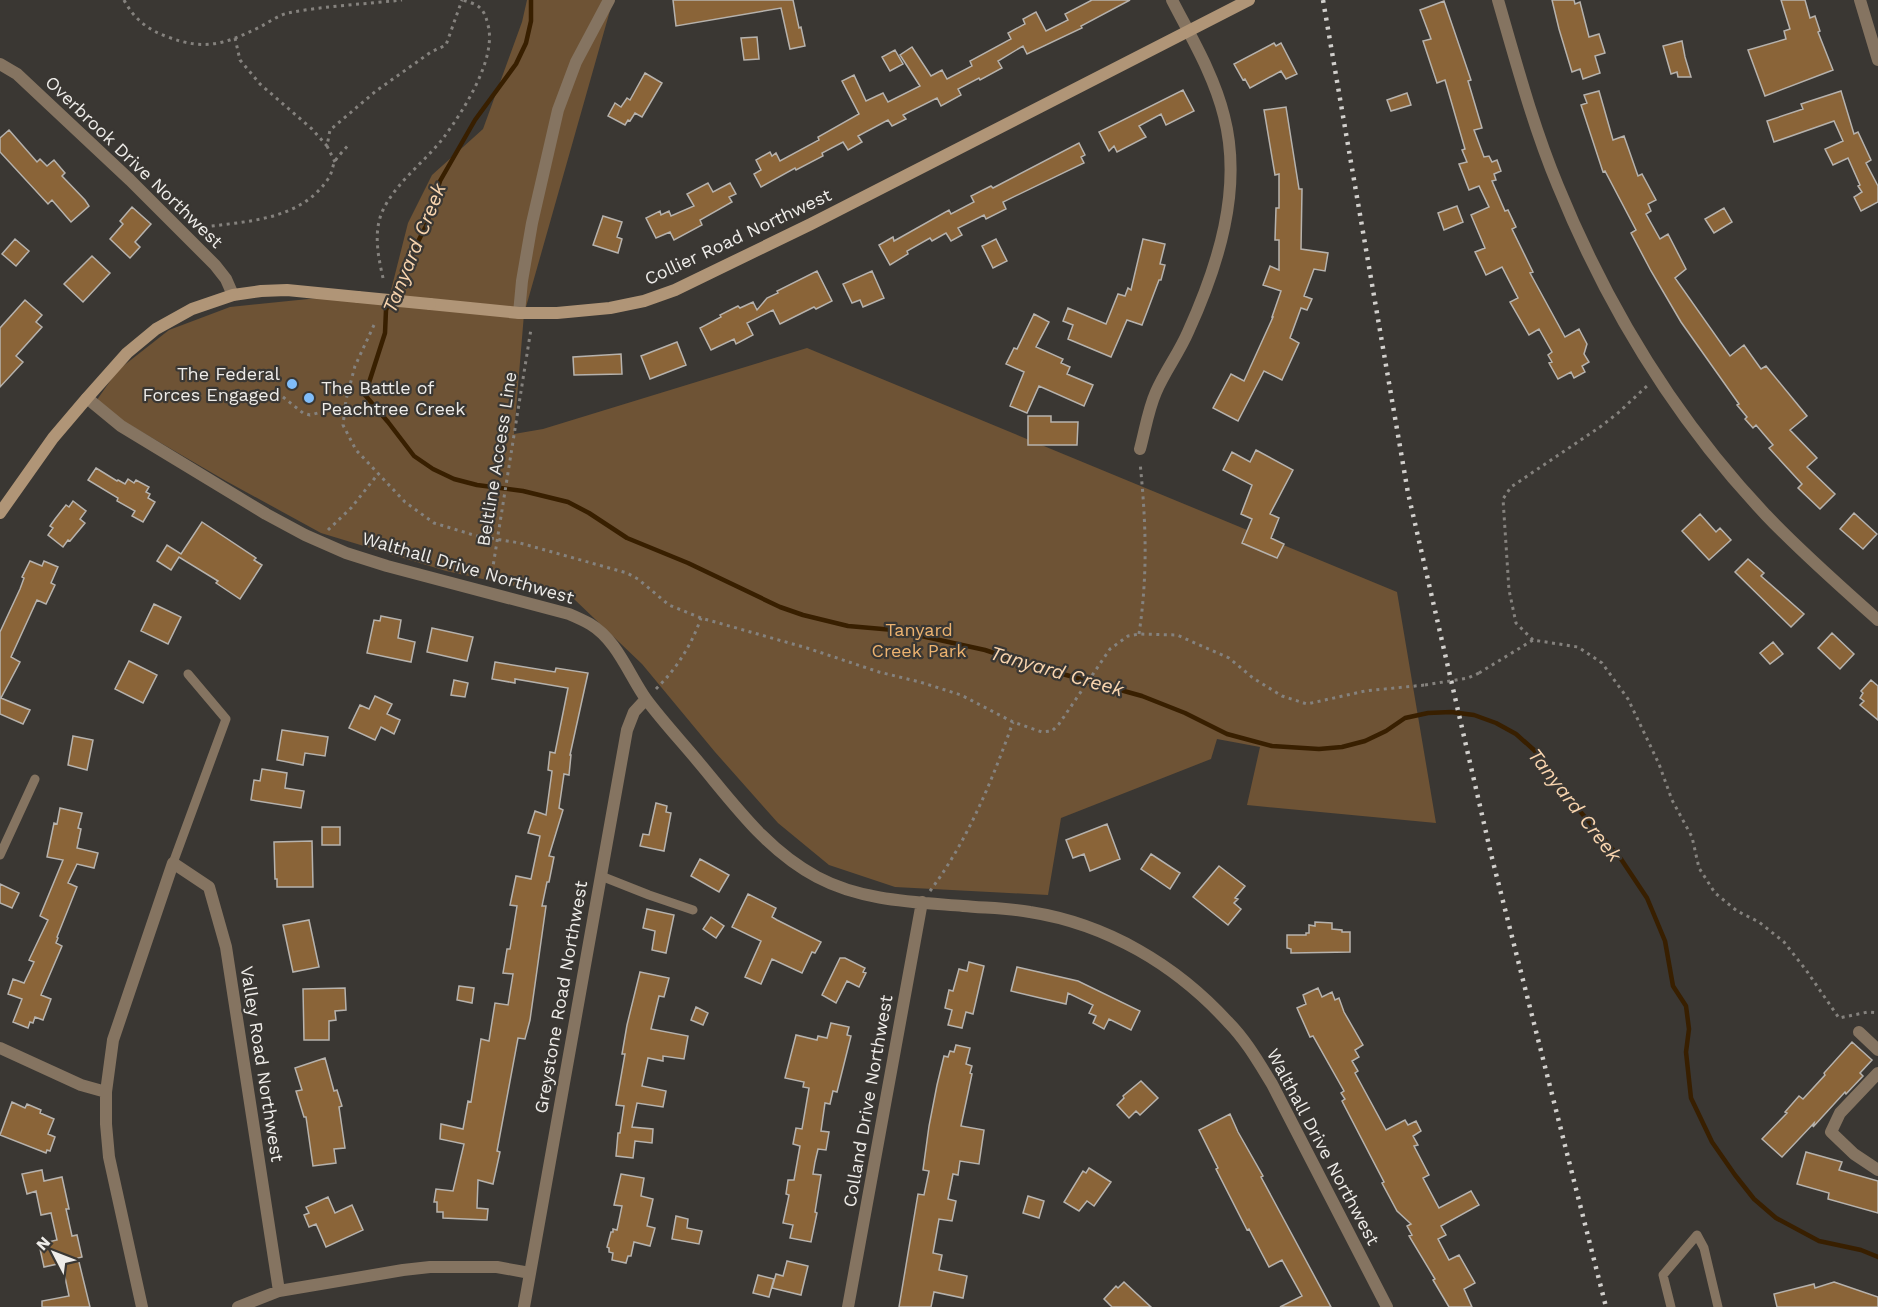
<svg xmlns="http://www.w3.org/2000/svg" width="1878" height="1307" font-family="'Work Sans',sans-serif">
	<style>
		.green { fill: #6e5335 }
		.lines { fill: none; stroke-linecap: round; stroke-linejoin: round }
		.stream { stroke: #381f00; stroke-width: 4.5 }
		.building { fill: #8a6438; stroke: #b6b2ad; stroke-width: 1.5 }
		.path { stroke: #85827e; stroke-width: 3; stroke-dasharray: 3 4.5; stroke-linecap: butt }
		.lane { stroke: #857461; stroke-width: 9 }
		.street { stroke: #857461; stroke-width: 12 }
		.secondary { stroke: #b09577; stroke-width: 12 }
		.rail { stroke: #d1cfcc; stroke-width: 4.5; stroke-dasharray: 3 6; stroke-linecap: butt }
		.path-bridge { stroke: #85827e; stroke-width: 3; stroke-dasharray: 3 4.5; stroke-linecap: butt }
		.secondary-bridge { stroke: #b09577; stroke-width: 12 }
		.poi-dot { fill: #80bdfa; stroke: #3a3733; stroke-width: 2 }
		.labels { text-anchor: middle; stroke-width: 4.5; stroke-linejoin: round; paint-order: stroke }
		.street-label { font-size: 18px; fill: #eeece9; stroke: #3a3733 }
		.poi-label { font-size: 18px; fill: #eeece9; stroke: #3a3733; text-anchor: end }
		.park-label { font-size: 18px; fill: #edb370; stroke: #3a3733 }
		.water-label { font-size: 20px; font-style: italic; fill: #f9d5af; stroke: #3a3733 }
	</style>
	<rect width="100%" height="100%" fill="#3a3733"/>
	<path class="green" d="M527,0H613L524,314L514,434L543,429L807,348L1397,592L1436,823L1247,805L1260,747L1217,739L1211,759L1061,818L1048,895L895,887L829,865L778,823L715,752L642,664L574,599L446,571L321,533L226,481L94,404L118,370L169,330L230,307L328,297L388,302L408,223L432,175L483,129L522,22Z"/>
	<g class="lines">
		<path class="stream" d="M531,0V21L526,43L516,64L475,120L440,181L426,226L405,267L386,310L385,333L365,395L388,422L414,456L433,469L454,479L477,485L523,491L568,502L589,513L627,538L688,563L780,607L803,615L848,626L894,630L985,650L1030,665L1142,696L1185,713L1227,734L1272,746L1319,749L1342,747L1365,741L1386,731L1405,718L1428,713L1451,712L1474,715L1496,723L1516,734L1534,750L1549,768L1560,788L1621,859L1647,898L1665,941L1673,986L1686,1006L1689,1029L1686,1052L1691,1098L1712,1142L1735,1175L1754,1199L1776,1218L1819,1241L1861,1250L1878,1257"/>
	</g>
	<path class="building" d="M673,0H793L799,28L801,27L805,46L790,49L781,8L676,26Z
		M1092,0H1130L1081,26L1082,28L1027,54L1023,46L998,61L1002,68L980,80L979,78L958,89L961,95L941,106L937,98L903,115L906,119L892,126L888,120L858,136L862,142L848,150L843,142L822,153L823,156L796,170L795,168L761,187L754,174L761,170L756,160L770,152L772,156L776,153L780,161L819,140L818,137L859,114L842,81L854,75L866,101L883,93L888,102L920,86L900,55L912,47L931,76L942,70L947,79L972,66L970,61L1011,39L1008,33L1025,24L1023,19L1036,12L1046,31L1068,20L1065,14Z
		M1552,0H1574L1575,4L1580,2L1589,37L1599,34L1605,53L1595,56L1600,73L1583,79L1580,69L1572,72L1559,29Z
		M1781,0H1805L1810,18L1815,16L1820,31L1818,32L1833,70L1765,96L1748,50L1786,39L1784,31L1790,29Z
		M1444,1L1471,80L1468,81L1482,128L1474,130L1484,157L1489,156L1492,162L1497,160L1501,171L1494,174L1496,180L1492,181L1505,211L1508,210L1516,227L1512,229L1533,272L1530,273L1565,337L1579,329L1587,344L1584,354L1589,362L1582,366L1585,372L1574,378L1571,372L1558,379L1549,363L1552,362L1548,355L1552,352L1539,329L1529,335L1510,302L1518,298L1502,267L1486,275L1475,252L1485,248L1471,215L1489,207L1479,186L1469,190L1459,164L1467,162L1462,150L1465,149L1445,80L1437,83L1423,41L1431,39L1420,10Z
		M757,37L759,59L744,60L741,38Z
		M1682,41L1685,57L1691,77H1678L1677,72L1671,74L1663,46Z
		M1274,43L1276,46L1281,43L1297,74L1286,79L1281,71L1250,88L1245,79L1243,80L1234,64Z
		M895,50L903,64L890,71L882,57Z
		M645,73L662,83L642,117L635,113L630,121L628,120L625,125L608,116L615,103L621,107L627,98L630,100Z
		M1183,90L1194,111L1166,125L1161,114L1139,126L1146,137L1117,152L1114,146L1109,151L1099,132Z
		M1599,91L1613,140L1624,136L1638,176L1642,174L1656,200L1648,204L1651,211L1646,214L1660,239L1668,234L1686,269L1675,278L1730,356L1744,345L1761,369L1766,366L1807,416L1790,430L1817,458L1807,467L1835,494L1820,509L1798,488L1802,484L1769,448L1773,445L1756,425L1753,428L1745,419L1747,417L1737,405L1739,404L1681,322L1651,271L1631,233L1636,230L1605,171L1603,172L1581,105L1587,103L1584,95Z
		M1841,91L1854,134L1858,132L1871,160L1866,163L1878,186V202L1861,211L1854,197L1862,192L1858,186L1860,185L1848,158L1833,165L1825,149L1843,141L1834,121L1774,142L1767,121L1803,109L1801,104Z
		M1407,93L1411,105L1391,111L1387,100Z
		M1286,107L1299,189H1302L1301,249L1328,253L1325,271L1314,269L1304,296L1312,299L1307,310L1301,308L1290,338L1299,343L1282,380L1264,371L1238,421L1213,408L1231,374L1244,381L1273,317H1272L1281,291L1263,285L1270,266L1279,270V240H1275L1276,208H1279V174L1275,175L1264,110Z
		M9,130L37,162L40,159L47,166L54,160L65,173L62,176L85,200L89,206L71,222L52,200L48,204L0,152V138Z
		M1079,143L1085,155L1081,157L1084,163L1003,202L1006,209L986,219L984,215L958,228L962,235L951,241L946,233L932,241L930,238L907,251L908,254L890,265L879,245L893,237L894,241L949,210L951,214L974,202L971,196L991,186L993,188Z
		M708,183L713,192L730,183L736,194L729,197L732,202L700,220L702,225L674,240L670,232L656,238L646,218L660,211L661,215L669,211L671,216L694,206L687,194Z
		M1457,206L1463,222L1444,230L1438,213Z
		M132,207L151,224L135,242L140,247L130,258L110,239L123,224L120,221Z
		M1724,208L1732,222L1714,233L1705,219Z
		M603,216L622,222L617,237L622,239L618,253L593,245Z
		M15,239L29,251L16,266L2,254Z
		M996,239L1007,261L993,268L982,246Z
		M1143,239L1165,244L1160,264L1165,265L1161,280H1159L1142,325L1127,320L1111,357L1068,339L1073,325L1063,321L1068,308L1106,324L1118,294L1125,296L1128,288L1131,290Z
		M92,256L110,273L83,302L64,284Z
		M817,271L832,301L816,309L814,307L780,324L773,310L747,323L753,335L736,344L734,339L711,350L700,328L721,317L720,315L738,306L740,308L753,302L757,310L767,298L778,293L777,291Z
		M872,271L884,298L863,307L860,300L852,303L843,284Z
		M25,300L42,315L36,322L42,327L16,356L23,362L0,387V328Z
		M1034,314L1049,322L1036,347L1063,359L1061,363L1070,367L1067,374L1093,385L1084,406L1039,386L1027,413L1010,406L1024,372L1006,364L1014,348L1017,349Z
		M677,342L686,365L650,379L641,356Z
		M621,354L622,374L574,375L573,357Z
		M1028,416H1051V422H1078L1077,445H1028Z
		M1256,450L1293,470L1270,514L1279,518L1271,538L1284,544L1277,558L1242,543L1252,519L1241,514L1252,485L1223,470L1232,452L1250,462Z
		M96,468L117,481L118,480L125,484L128,479L134,483L136,480L149,487L146,492L150,494L148,498L155,502L143,522L132,516L135,511L117,501L118,498L88,480Z
		M73,501L86,511L80,519L85,523L70,541L68,540L63,547L48,535L53,528L50,526L55,519L66,505L69,507Z
		M1854,513L1877,534L1863,549L1840,529Z
		M1700,514L1716,532L1720,528L1731,540L1709,560L1682,531Z
		M202,522L256,558L254,560L262,565L240,599L216,583L218,581L179,557L171,570L157,561L167,545L181,554Z
		M1748,559L1764,573L1761,576L1804,614L1791,627L1735,572Z
		M30,561L42,566L44,561L58,567L51,583L55,585L46,604L37,600L11,657L20,662L1,698L30,710L23,724L0,714V632L20,589L24,578L22,577Z
		M154,604L181,617L168,644L141,631Z
		M381,616L401,620L398,638L415,642L411,662L367,653L374,620L380,621Z
		M432,628L473,637L467,661L427,652Z
		M1832,633L1854,654L1840,669L1818,648Z
		M1773,642L1783,654L1770,664L1760,653Z
		M129,661L157,675L143,703L115,689Z
		M495,662L555,672L556,668L588,673L570,755H571L569,775L564,774L559,808L563,810L549,856L554,857L549,882H547L542,906H546L530,1020L525,1039L518,1038L497,1151L500,1152L493,1184L478,1180L477,1208L488,1209L487,1220L443,1218V1212H437V1202H434L436,1189L453,1191L464,1144L440,1139L441,1124L463,1129L468,1101L471,1102L481,1039L489,1041L495,1003L508,1005L513,974L503,973L507,949H510L517,906L510,905L516,876L531,879L540,836L528,833L535,811L546,815L552,771L548,770L550,752L555,753L568,688L515,679V683L492,679Z
		M454,680L468,683L465,697L451,695Z
		M1871,680L1878,686V720L1860,705L1864,701L1860,698L1863,693L1861,691Z
		M375,696L392,704L387,714L400,720L394,734L381,727L375,740L349,728L360,705L369,709Z
		M282,730L328,737L325,756L305,753L303,765L277,760Z
		M73,736L93,740L87,770L68,765Z
		M262,769L287,773L285,788L304,791L301,808L251,800L254,780L260,781Z
		M656,803L667,806L666,812L671,813L664,851L640,846L643,834L649,835Z
		M60,808L82,813L78,828L81,829L77,848L98,853L94,868L77,864L68,883L77,887L57,937L58,938L56,943L62,946L41,995L51,999L43,1020L35,1017L33,1023L30,1022L28,1028L13,1022L22,999L8,994L13,979L24,983L34,962L29,960L48,920L40,916L63,860L47,857L54,823L57,824Z
		M1107,824L1120,859L1090,871L1084,854L1073,858L1066,840Z
		M322,827H340V845H322Z
		M312,841L313,887H277V879H275L274,842Z
		M1151,854L1180,873L1170,889L1141,869Z
		M700,859L729,875L719,892L691,876Z
		M1219,866L1245,886L1235,898L1238,899L1234,903L1241,909L1228,925L1193,897Z
		M0,884L19,893L12,908L0,903Z
		M748,894L776,908L772,917L777,920L821,942L815,953L812,952L802,973L772,959L761,984L745,977L761,941L732,927Z
		M647,909L674,915L666,953L652,950L655,931L643,928Z
		M711,917L724,926L716,938L703,929Z
		M309,920L319,967L293,972L283,925Z
		M1315,922L1332,923V929L1342,930V932H1350V952L1291,953V949L1287,948V935H1306V933H1309V925L1315,926Z
		M840,958H845L865,968L863,972L866,973L859,987L847,981L836,1003L822,995Z
		M969,962L984,966L973,1014L966,1012L962,1028L948,1025L952,1010L945,1008L949,990L953,991L959,969L967,971Z
		M1017,967L1078,981L1140,1011L1131,1030L1109,1019L1104,1029L1093,1023L1096,1016L1089,1013L1093,1005L1068,993L1066,1004L1011,991Z
		M640,972L669,978L664,997L659,996L651,1029L688,1036L684,1059L663,1056V1061L648,1058L642,1086L666,1091L663,1107L637,1103L632,1127L653,1129L652,1143L635,1141L633,1158L616,1156L618,1133H620L624,1106L616,1105L625,1054H622L627,1025Z
		M459,986L474,988L472,1003L457,1000Z
		M345,988L346,1010L335,1011L336,1020L329,1021V1040H304L303,989Z
		M1318,988L1322,997L1332,992L1335,1000L1339,998L1344,1012L1363,1045L1355,1050L1359,1057L1352,1061L1358,1071L1355,1073L1386,1130L1405,1120L1408,1125L1416,1121L1421,1131L1413,1136L1418,1145L1414,1146L1429,1175L1423,1178L1439,1208L1471,1191L1479,1205L1441,1226L1446,1235L1438,1239L1449,1260L1459,1255L1475,1283L1464,1289L1472,1307H1449L1433,1280L1435,1279L1409,1236L1412,1235L1407,1226L1411,1224L1397,1211L1382,1183L1384,1182L1342,1101L1345,1099L1341,1093L1344,1091L1313,1036L1310,1037L1297,1008L1306,1004L1303,995Z
		M696,1007L708,1013L703,1025L691,1020Z
		M831,1023L849,1027L847,1035L851,1036L837,1092L833,1091L830,1104L825,1103L821,1131L829,1132L826,1150L818,1149L815,1162L813,1174L821,1175L815,1212L817,1213L811,1242L790,1238L793,1225L783,1223L789,1195L786,1194L788,1180H794L800,1146L793,1144L796,1128L802,1129L809,1088L803,1087L804,1082L785,1078L796,1035L817,1040L818,1036L827,1038Z
		M1852,1042L1872,1060L1860,1073L1863,1076L1846,1094L1845,1092L1813,1127L1814,1123L1782,1157L1762,1139L1787,1113L1785,1112L1799,1096L1803,1099L1825,1075L1824,1073Z
		M956,1045L970,1048L966,1064L972,1066L970,1073L972,1074L961,1126L984,1130L979,1164L960,1161L958,1175L953,1174L948,1199L956,1201L952,1221L939,1219L933,1253L942,1255L939,1270L967,1276L963,1298L934,1292L931,1307H899L918,1194L924,1195L929,1171L923,1170L929,1126L937,1085L944,1056L948,1057L950,1051L954,1052Z
		M325,1058L334,1091L337,1090L342,1106L339,1107L345,1148L334,1149L336,1163L313,1166L306,1117H304L296,1091L302,1090L295,1068Z
		M1141,1081L1158,1098L1140,1115L1136,1111L1129,1118L1117,1105L1124,1098L1123,1096Z
		M12,1102L25,1108L27,1104L41,1110L40,1113L54,1119L48,1134L55,1137L50,1151L47,1150L46,1153L0,1135Z
		M1230,1114L1238,1132L1263,1176L1261,1177L1331,1307H1280L1302,1296L1282,1260L1269,1267L1249,1229L1247,1230L1216,1169L1218,1168L1199,1130Z
		M1806,1152L1842,1162L1839,1170L1878,1181V1213L1828,1199L1829,1193L1797,1184Z
		M1089,1168L1111,1182L1094,1206L1087,1201L1079,1211L1064,1202L1083,1171L1086,1173Z
		M42,1170L44,1181L62,1177L69,1209H66L72,1236L77,1235L82,1257L78,1258L90,1307H42V1301L69,1296L62,1263L44,1267L39,1244L57,1240L51,1213L41,1215L36,1191L27,1194L22,1174Z
		M621,1174L644,1178L641,1196L653,1199L647,1226L655,1228L650,1246L634,1242L631,1256H628L626,1263L612,1260L613,1253L609,1252V1248L607,1247L611,1232H613V1229L617,1230L622,1206L614,1205Z
		M1028,1196L1044,1201L1039,1218L1023,1213Z
		M328,1197L335,1213L352,1205L363,1230L326,1247L316,1224L309,1227L304,1215L309,1213L306,1207Z
		M676,1216L688,1219L687,1228L702,1231L699,1244L672,1239Z
		M787,1261L808,1266L801,1295L772,1288L776,1274L783,1276Z
		M758,1275L774,1279L769,1297L753,1293Z
		M1124,1282L1151,1307H1112L1104,1299L1116,1286L1118,1288Z
		M1834,1282L1878,1297V1307H1777L1774,1294L1814,1284L1815,1288Z"/>
	<g class="lines">
		<path class="path" d="M124,0C134,19 148,30 168,37C205,51 225,44 260,27C269,22 279,15 288,13C323,6 366,4 402,0
			M235,38L240,60L260,84L312,129L327,146
			M335,162L327,146L330,130L376,91L431,52L446,45L462,0
			M197,228C244,221 299,222 328,179C332,174 332,167 335,161C339,155 345,149 350,143
			M383,278C378,256 373,231 383,210C397,181 425,162 444,137C464,110 497,58 488,25C484,7 478,4 461,0
			M374,325L355,366L346,400L343,425L356,450L405,502L434,523L477,536L520,543L627,573L638,579L669,605L701,618L807,648L879,672L920,682L961,695L1013,722L1042,732L1052,731L1059,724L1110,649L1128,636L1139,634L1177,635L1229,658L1253,678L1282,696L1307,704L1365,691L1425,685
			M283,397L303,413L310,415L345,406
			M328,530L351,508L378,474
			M491,579L531,329
			M1139,634C1148,573 1146,523 1140,462
			M1533,640L1516,623L1509,590L1503,499L1511,487L1600,427L1618,413L1648,385
			M1479,673L1533,640L1578,647L1602,663L1628,699L1659,764L1672,800L1692,837L1699,868L1715,893L1737,911L1759,922L1784,942L1806,970L1839,1018L1868,1012L1878,1013
			M656,689C677,668 691,646 701,618
			M930,891C968,840 992,781 1013,722"/>
		<path class="lane" d="M0,855L35,779
			M173,863L226,719L188,674
			M601,876L649,895L693,910
			M1671,1307L1663,1275L1697,1235L1704,1248L1718,1307"/>
		<path class="street" d="M1498,0C1516,62 1533,126 1558,186C1607,306 1676,420 1766,515C1801,552 1840,586 1878,620
			M1860,0L1878,60
			M0,64L17,74L130,180L215,265L226,279L233,295
			M519,313L522,281L532,223L558,110L576,62L609,0
			M87,398L121,426L266,514L305,535L346,553L387,566L569,614C576,617 583,620 590,624C617,640 629,675 646,699C663,722 683,743 701,765C736,807 768,851 817,877C862,901 914,902 963,906C985,908 1008,908 1030,912C1107,924 1176,965 1228,1022C1246,1040 1259,1063 1272,1084L1387,1307
			M1140,449C1145,431 1148,410 1156,392C1165,371 1179,353 1188,332C1218,266 1243,189 1224,116C1214,75 1191,37 1172,0
			M1859,1032L1878,1050
			M0,1048L81,1085L106,1092
			M1878,1073L1840,1113L1831,1132L1854,1154L1878,1170
			M142,1307L109,1157L106,1124V1092L113,1040L173,863L209,887L226,947L279,1291
			M238,1307L279,1291L403,1270L430,1267H497L530,1273
			M524,1307L627,730L634,712L646,699
			M848,1307L922,902"/>
		<path class="secondary" d="M430,304L519,313H557L610,308L644,301L675,290L811,224L1249,0
			M0,513L53,438L87,398L127,353L156,329L192,309L233,295L261,291L287,290L358,297"/>
		<path class="rail" d="M1323,0L1408,493L1491,854L1606,1307"/>
		<path class="path-bridge" d="M1425,685L1468,678L1479,673"/>
		<path class="secondary-bridge" d="M358,297L430,304"/>
	</g>
	<g class="poi-dot">
		<circle cx="292" cy="384" r="6"/>
		<circle cx="309" cy="398" r="6"/>
	</g>
	<g class="labels">
		<g class="street-label">
			<text transform="translate(134 162) rotate(44)" y="6">Overbrook Drive Northwest</text>
			<text transform="translate(738 237) rotate(-25)" y="6">Collier Road Northwest</text>
			<text transform="translate(497 459) rotate(-81)" y="6">Beltline Access Line</text>
			<text transform="translate(468 568) rotate(16)" y="6">Walthall Drive Northwest</text>
			<text transform="translate(561 997) rotate(-80)" y="6">Greystone Road Northwest</text>
			<text transform="translate(262 1064) rotate(81)" y="6">Valley Road Northwest</text>
			<text transform="translate(868 1101) rotate(-80)" y="6">Colland Drive Northwest</text>
			<text transform="translate(1323 1147) rotate(62)" y="6">Walthall Drive Northwest</text>
		</g>
		<g class="poi-label">
			<text x="280" y="380">The Federal<tspan x="280" dy="21">Forces Engaged</tspan></text>
			<text x="321" y="394" text-anchor="start">The Battle of<tspan x="321" dy="21">Peachtree Creek</tspan></text>
		</g>
		<g class="park-label">
			<text x="919" y="636">Tanyard<tspan x="919" dy="21">Creek Park</tspan></text>
		</g>
		<g class="water-label">
			<text transform="translate(414 248) rotate(-68)" y="7">Tanyard Creek</text>
			<text transform="translate(1057 671) rotate(16)" y="7">Tanyard Creek</text>
			<text transform="translate(1575 805) rotate(52)" y="7">Tanyard Creek</text>
		</g>
	</g>
	<g transform="translate(54 1253) rotate(312)" stroke="#3a3733" stroke-width="4.5" paint-order="stroke">
	<path d="M0-4.5L10 22L0 15L-10 22Z" fill="#eeece9"/>
	<text y="-9" font-size="16" font-weight="bold" text-anchor="middle" fill="#eeece9">N</text>
	</g>
</svg>
